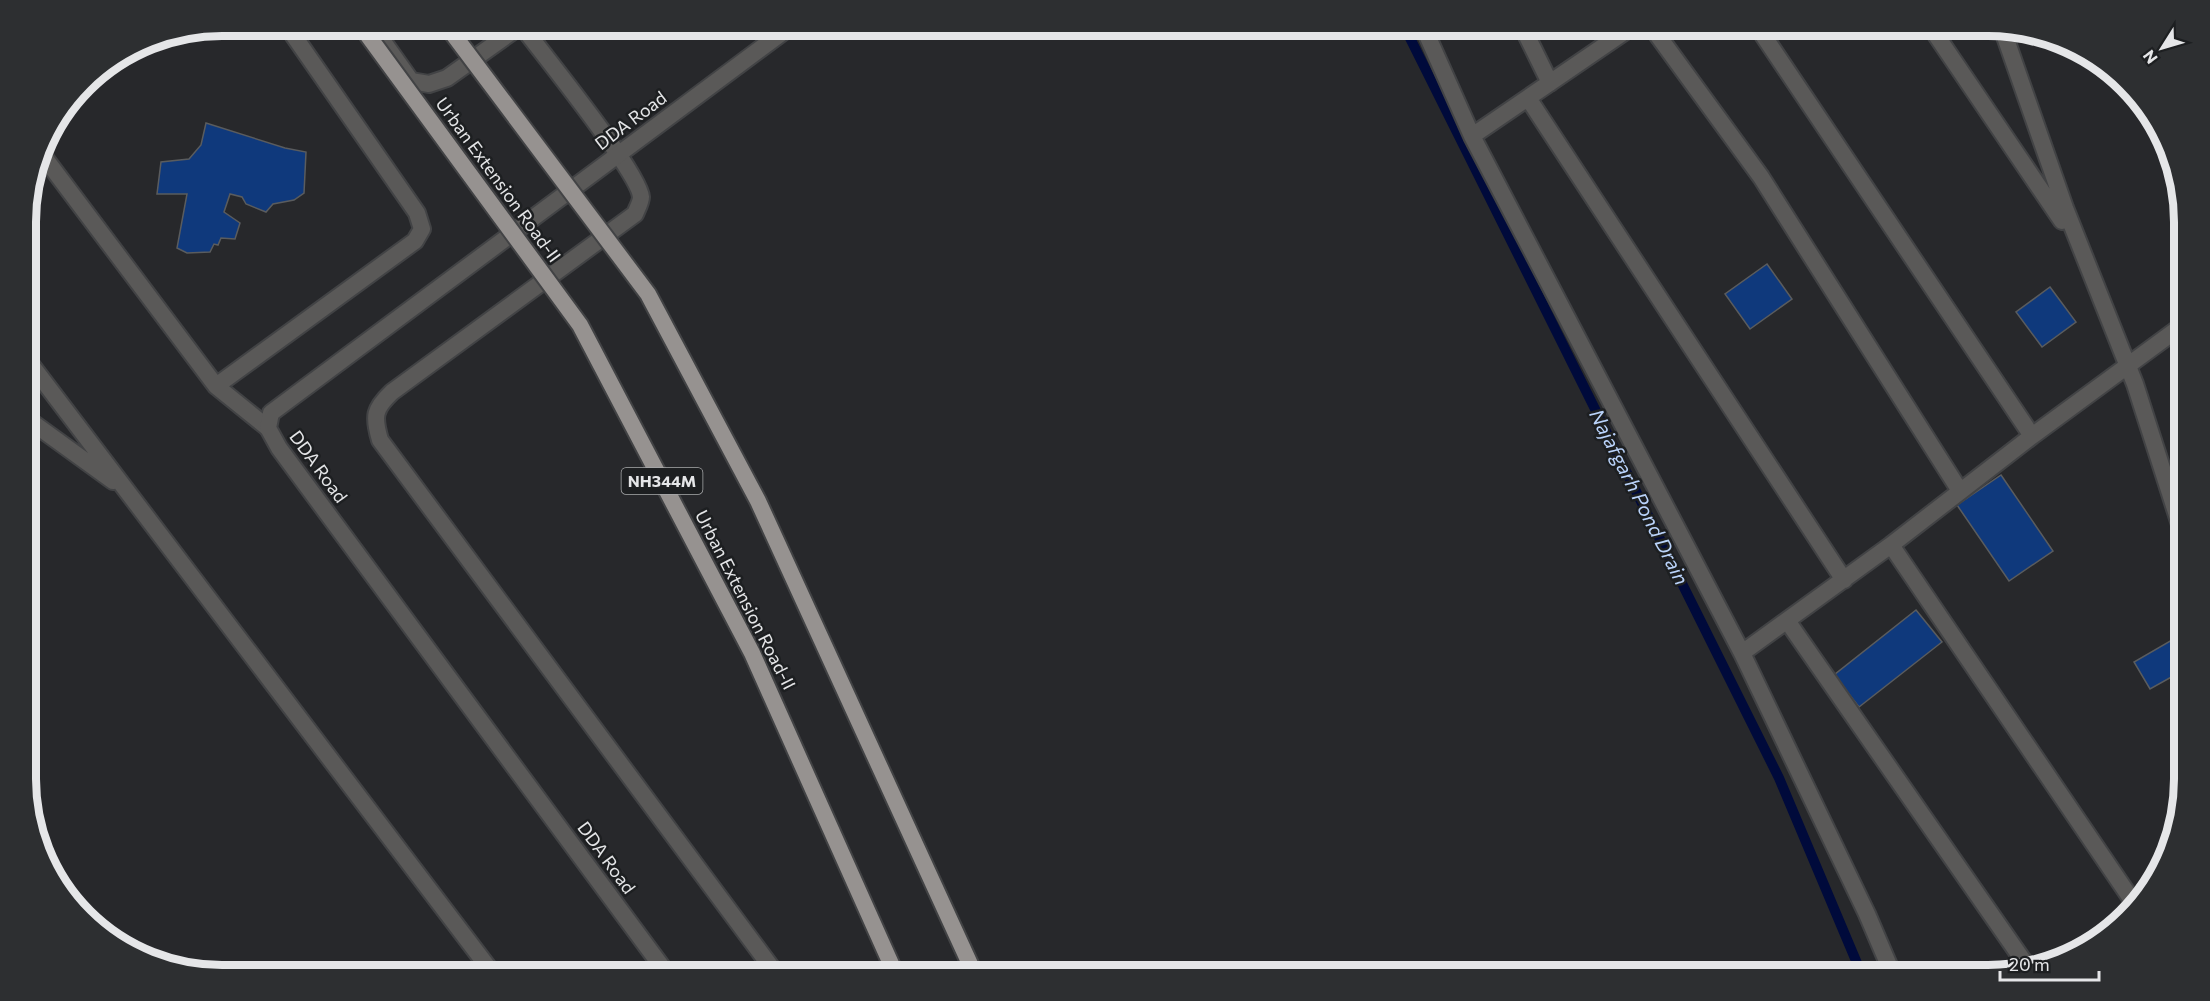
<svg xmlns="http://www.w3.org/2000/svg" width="2210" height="1001" font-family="Commissioner,sans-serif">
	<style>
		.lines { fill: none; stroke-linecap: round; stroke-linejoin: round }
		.stream { stroke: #000a3b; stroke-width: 10 }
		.building { fill: #0f397c; stroke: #5a5c5e; stroke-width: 1.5 }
		.service-casing { stroke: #424345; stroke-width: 20 }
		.minor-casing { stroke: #424345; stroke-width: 20 }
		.tertiary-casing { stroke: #424345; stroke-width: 20 }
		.service { stroke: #5a5958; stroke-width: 16 }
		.minor { stroke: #5a5958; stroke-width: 16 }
		.tertiary { stroke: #5a5958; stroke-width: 16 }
		.trunk-bridge-casing { stroke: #424345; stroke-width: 20; stroke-linecap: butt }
		.trunk-bridge { stroke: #969290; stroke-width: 16 }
		.labels { text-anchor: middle; stroke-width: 5; stroke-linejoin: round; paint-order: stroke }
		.shield { fill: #1d1f21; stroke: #a9aaac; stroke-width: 1.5 }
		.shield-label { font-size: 16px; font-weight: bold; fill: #e5e6e8 }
		.street-label { font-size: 18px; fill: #e5e6e8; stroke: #1d1f21 }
		.water-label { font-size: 20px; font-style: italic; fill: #bad3fa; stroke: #1d1f21 }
		.rim { fill: none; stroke: #e5e6e8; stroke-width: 8 }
	</style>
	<rect width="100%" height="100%" fill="#27282b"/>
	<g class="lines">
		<path class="stream" d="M1404,26L1779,778L1862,975"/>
	</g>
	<path class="building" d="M206,123L285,148L306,152L304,193L294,200L273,204L266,212L246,204L242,197L230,194L224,212L240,223L235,239L221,238L218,245L214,244L210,252L187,253L177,248L187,194H157L161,162L189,159L201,145Z
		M1767,264L1792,299L1750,329L1725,294Z
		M2050,287L2076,322L2042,347L2016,312Z
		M2001,475L2053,551L2009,581L1957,505Z
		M1916,610L1942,642L1859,707L1834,675Z
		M2184,633V670L2150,689L2134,662Z"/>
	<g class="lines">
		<g class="service-casing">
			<path id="service" d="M372,26L411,81L429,84L447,78L520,26
				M522,26C542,53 639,172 641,197C641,202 637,209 635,214L392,392C374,409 373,416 380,440L777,975
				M41,153L216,386L268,428
				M26,358L494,975
				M216,386L415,241L422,229L417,213L287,26
				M26,418L113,481"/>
		</g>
		<g class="minor-casing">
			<path id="minor" d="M1423,26L1472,136L1742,653L1867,914L1893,975
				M1522,26L1550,83
				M1651,26L1761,177L1960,491
				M1757,26L2032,436L1891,545L2136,906
				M1930,26L2062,221
				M2002,28L2065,208L2135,384L2184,537
				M1528,98L1844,580
				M1472,136L1633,26
				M2032,436L2183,325
				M1788,622L2027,966
				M1742,653L1891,545"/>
		</g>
		<g class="tertiary-casing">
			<path id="tertiary" d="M668,975L279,448L268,428L271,413L791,26"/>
		</g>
		<use href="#service" class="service"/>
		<use href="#minor" class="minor"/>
		<use href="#tertiary" class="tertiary"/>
		<g class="trunk-bridge-casing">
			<path id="trunk-bridge" d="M361,26L580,325L752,653L896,975
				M447,26L648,294L758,501L975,975"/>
		</g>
		<use href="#trunk-bridge" class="trunk-bridge"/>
	</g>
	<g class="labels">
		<rect class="shield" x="621.5" y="468" width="81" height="26" rx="4.5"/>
		<g class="shield-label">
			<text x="662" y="487">NH344M</text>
		</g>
		<g class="street-label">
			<text transform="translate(631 121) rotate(-37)" y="6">DDA Road</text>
			<text transform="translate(498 180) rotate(54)" y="6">Urban Extension Road-II</text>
			<text transform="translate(318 467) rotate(54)" y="6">DDA Road</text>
			<text transform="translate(745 600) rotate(63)" y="6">Urban Extension Road-II</text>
			<text transform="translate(606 858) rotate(54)" y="6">DDA Road</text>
		</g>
		<g class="water-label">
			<text transform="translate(1639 497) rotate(63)" y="7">Najafgarh Pond Drain</text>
		</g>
	</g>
	<path d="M0 0H2210V1001H0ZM222 36H1988A186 186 0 0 1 2174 222V779A186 186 0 0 1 1988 965H222A186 186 0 0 1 36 779V222A186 186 0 0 1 222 36Z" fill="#2d2f31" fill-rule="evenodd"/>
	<path class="rim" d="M222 36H1988A186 186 0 0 1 2174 222V779A186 186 0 0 1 1988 965H222A186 186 0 0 1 36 779V222A186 186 0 0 1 222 36Z"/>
	<g transform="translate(2162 48) rotate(233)" stroke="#1d1f21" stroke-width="4.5" paint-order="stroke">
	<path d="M0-4.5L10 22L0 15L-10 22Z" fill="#e5e6e8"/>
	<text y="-9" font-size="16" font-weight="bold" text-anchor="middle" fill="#e5e6e8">N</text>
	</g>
	<path d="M2000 971v9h99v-9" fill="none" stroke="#e5e6e8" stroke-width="3"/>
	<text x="2009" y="971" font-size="18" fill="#e5e6e8" stroke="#1d1f21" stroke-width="4.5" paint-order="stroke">20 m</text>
</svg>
